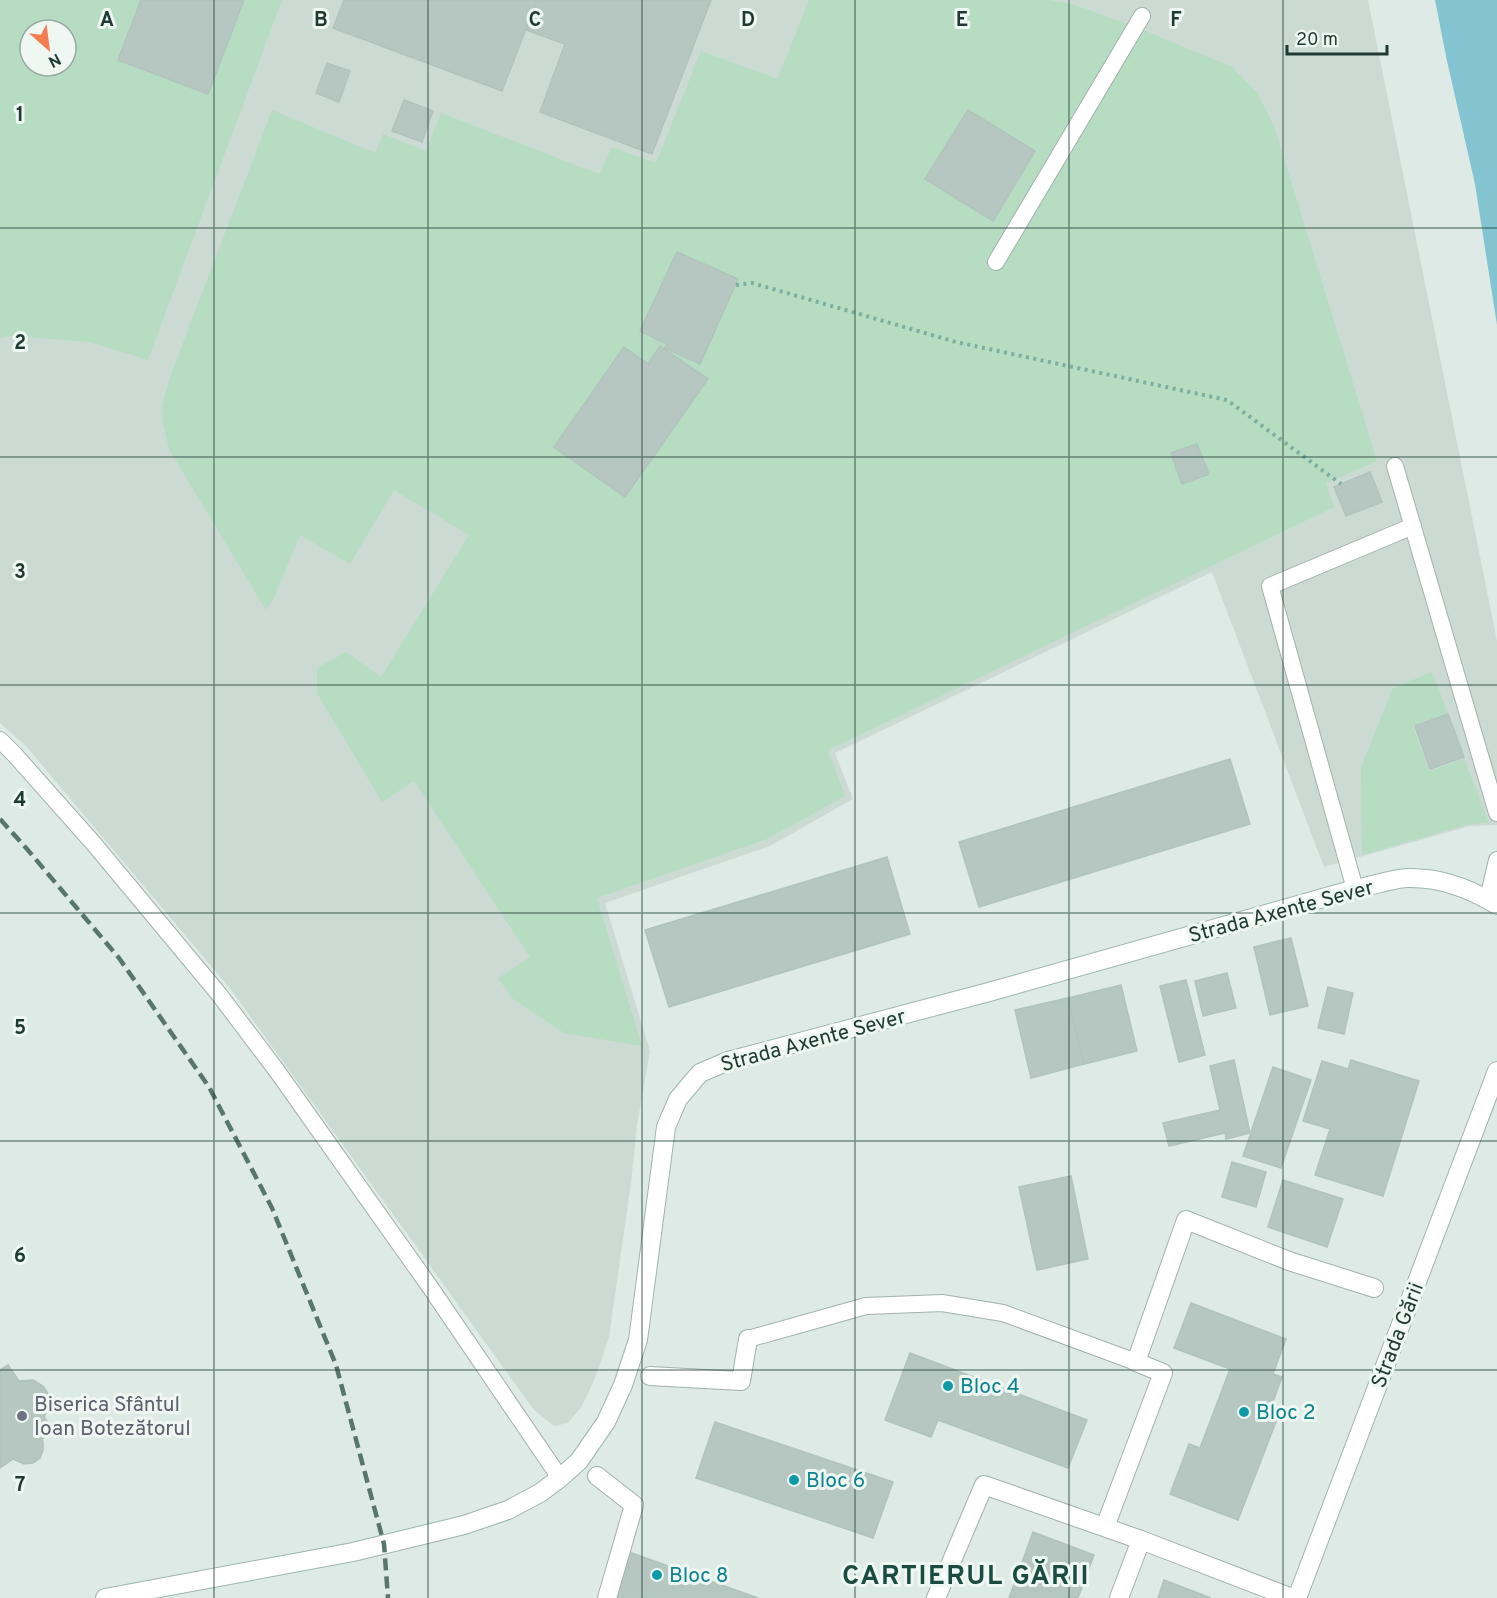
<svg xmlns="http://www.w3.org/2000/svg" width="1497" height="1598" font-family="Overpass,sans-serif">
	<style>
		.built { fill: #ccdad4; fill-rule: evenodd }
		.green { fill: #b6dcc1; fill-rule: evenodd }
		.water { fill: #84c4d1 }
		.building { fill: #b6c7c1; stroke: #b0c3bc; stroke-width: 1.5 }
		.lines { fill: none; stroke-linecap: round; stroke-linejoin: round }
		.service-casing { stroke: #a1b2ac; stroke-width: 18 }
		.pedestrian-casing { stroke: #a1b2ac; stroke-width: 20 }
		.minor-casing { stroke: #a1b2ac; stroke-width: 20 }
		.secondary-casing { stroke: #9db6ad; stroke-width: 20 }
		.path { stroke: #7daea0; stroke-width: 4; stroke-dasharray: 3 4.5; stroke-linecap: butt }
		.service { stroke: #fff; stroke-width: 16 }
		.pedestrian { stroke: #fff; stroke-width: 18 }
		.minor { stroke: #fff; stroke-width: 18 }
		.secondary { stroke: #fff; stroke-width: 18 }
		.rail { stroke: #59766e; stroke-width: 4.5; stroke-dasharray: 12 6; stroke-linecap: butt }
		.grid { fill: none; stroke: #1f3a33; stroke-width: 1.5; stroke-opacity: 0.55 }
		.culture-dot { fill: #0f9aa8; stroke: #eef7f2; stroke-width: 2 }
		.worship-dot { fill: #6b7280; stroke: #eef7f2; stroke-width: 2 }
		.labels { text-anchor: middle; stroke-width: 6; stroke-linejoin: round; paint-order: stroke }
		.street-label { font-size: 21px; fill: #1f3a33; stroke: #eef7f2 }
		.culture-label { font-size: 21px; fill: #0d838f; stroke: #eef7f2; text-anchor: start }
		.worship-label { font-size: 21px; fill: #5b616d; stroke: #eef7f2; text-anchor: start }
		.district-label { font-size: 27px; font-weight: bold; letter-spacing: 1.5px; fill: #1b4c41; stroke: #eef7f2 }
		.grid-label { font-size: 20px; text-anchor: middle; font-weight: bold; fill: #1f3a33; stroke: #eef7f2; stroke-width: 6; stroke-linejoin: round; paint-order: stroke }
	</style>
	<rect width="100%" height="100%" fill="#deeae5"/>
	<path class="built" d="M0,0H1368L1497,641V825L1470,826L1324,867L1212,572L835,753L853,799L770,846L605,903L650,1051L637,1125L631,1183L609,1337L596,1376L582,1406L568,1423L554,1426L534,1410L232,991L26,746L0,723ZM30,30H66V66H30Z"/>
	<path class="green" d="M0,0H282L148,360L90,342L11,336L0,338ZM30,30H66V66H30Z
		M809,0H1049L1072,4L1136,27L1232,67L1257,93L1274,126L1377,461L1326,483L1334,507L828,750L845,796L767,839L597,898L642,1046L564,1033L513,999L498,978L530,957L414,781L382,802L317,693V668L346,652L381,677L469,535L394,490L350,564L300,535L274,598L266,610L169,449L163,423L162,405L170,377L272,110L375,153L383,134L426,151L441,113L599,174L612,147L656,163L701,51L778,79Z
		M1432,672L1448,713L1413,726L1429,771L1464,759L1489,823L1469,824L1362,855L1361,767L1393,688Z"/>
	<path class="water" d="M1435,0H1497V325L1475,184L1447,61Z"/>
	<path class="building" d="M141,0H244L208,94L118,60Z
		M344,0H537L502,91L333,28Z
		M537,0H711L652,154L540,112L565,44L526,30Z
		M327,63L350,71L339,102L316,93Z
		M404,100L433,111L422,142L392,131Z
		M968,110L1035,151L993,221L925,179Z
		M677,252L738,279L700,364L665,348L667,344L640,331Z
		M660,346L708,379L625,497L554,447L624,347L648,364Z
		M1197,444L1209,474L1182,484L1171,453Z
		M1370,472L1382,502L1346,516L1334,487Z
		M1448,714L1464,757L1430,769L1415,726Z
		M1230,759L1250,824L979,907L959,842Z
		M887,857L910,934L669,1007L645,930Z
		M1291,938L1308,1006L1270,1015L1254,947Z
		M1227,973L1236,1008L1203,1016L1195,981Z
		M1186,980L1205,1055L1179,1062L1160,986Z
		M1121,985L1137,1051L1084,1064L1068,998Z
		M1328,987L1353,993L1344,1034L1318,1028Z
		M1068,998L1084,1064L1031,1078L1015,1010Z
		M1234,1060L1250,1133L1226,1139L1225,1133L1169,1146L1163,1123L1220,1110L1210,1066Z
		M1351,1060L1419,1081L1383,1196L1315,1175L1330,1129L1303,1121L1322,1061L1348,1069Z
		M1273,1067L1311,1080L1281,1168L1243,1156Z
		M1232,1162L1266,1172L1256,1207L1222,1197Z
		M1071,1176L1088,1259L1037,1270L1019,1187Z
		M1283,1180L1343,1199L1327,1247L1268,1227Z
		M1191,1303L1286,1339L1273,1374L1282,1377L1270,1410L1279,1414L1238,1520L1170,1494L1189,1444L1200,1448L1230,1369L1174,1348Z
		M910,1353L1087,1420L1068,1468L938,1420L931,1437L885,1420Z
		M8,1365L19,1381L33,1380L43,1386L49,1395V1407L44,1417L54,1431L42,1439L43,1442V1450L40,1458L33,1463L24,1464L13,1459L0,1468V1370Z
		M715,1422L893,1482L873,1538L696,1478Z
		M1033,1532L1094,1555L1078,1598H1009Z
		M629,1552L758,1598H613Z
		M1164,1580L1211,1598H1158Z"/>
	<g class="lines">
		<g class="service-casing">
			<path id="service" d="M996,262L1142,16
				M1395,466L1497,813
				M0,740L15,755L94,844L218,993L277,1071L430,1287L560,1478
				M1355,889L1270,586L1413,526
				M1488,899L1497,860
				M748,1339L866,1306L942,1303L1003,1313L1136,1362"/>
		</g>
		<g class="pedestrian-casing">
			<path id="pedestrian" d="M1289,1261L1374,1288
				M650,1376L741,1381L748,1339
				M597,1476L634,1505L607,1598"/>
		</g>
		<g class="minor-casing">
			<path id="minor" d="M1105,1527L1163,1373L1136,1362L1186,1220L1289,1261
				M936,1598L984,1485L1141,1540L1292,1598
				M1119,1598L1141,1540"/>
		</g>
		<g class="secondary-casing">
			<path id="secondary" d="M105,1598L353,1552L464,1525L508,1510L540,1493L560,1478L579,1461L606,1422L623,1385L638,1340L666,1127L678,1099L700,1073L728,1061L989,992L1355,889C1372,886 1390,879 1407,878C1439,877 1469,888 1497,905
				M1297,1598L1497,1071"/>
		</g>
		<path class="path" d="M736,285L752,283L956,342L1227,400L1341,484"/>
		<use href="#service" class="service"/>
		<use href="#pedestrian" class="pedestrian"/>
		<use href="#minor" class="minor"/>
		<use href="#secondary" class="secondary"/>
		<path class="rail" d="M0,819L27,849L119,958L209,1087L272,1208L336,1365L384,1544L388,1598"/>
	</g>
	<path class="grid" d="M214,0V1598M428,0V1598M642,0V1598M855,0V1598M1069,0V1598M1283,0V1598M0,228H1497M0,457H1497M0,685H1497M0,913H1497M0,1141H1497M0,1370H1497"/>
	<g class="culture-dot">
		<circle cx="948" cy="1386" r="6"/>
		<circle cx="1244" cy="1412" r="6"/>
		<circle cx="794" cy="1480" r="6"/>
		<circle cx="657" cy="1575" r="6"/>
	</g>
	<circle class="worship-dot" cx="22" cy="1416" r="6"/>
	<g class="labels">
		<g class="street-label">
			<text transform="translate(1281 911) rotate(-15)" y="7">Strada Axente Sever</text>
			<text transform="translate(813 1040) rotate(-15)" y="7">Strada Axente Sever</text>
			<text transform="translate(1397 1335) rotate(-69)" y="7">Strada Gării</text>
		</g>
		<g class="culture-label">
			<text x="960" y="1393">Bloc 4</text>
			<text x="1256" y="1419">Bloc 2</text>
			<text x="806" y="1487">Bloc 6</text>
			<text x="669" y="1582">Bloc 8</text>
		</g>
		<g class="worship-label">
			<text x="34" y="1411">Biserica Sfântul<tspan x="34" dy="24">Ioan Botezătorul</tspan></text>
		</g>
		<g class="district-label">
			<text x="966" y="1584">CARTIERUL GĂRII</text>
		</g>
	</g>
	<g class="grid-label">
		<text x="107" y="26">A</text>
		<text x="321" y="26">B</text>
		<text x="535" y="26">C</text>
		<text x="748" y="26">D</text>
		<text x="962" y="26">E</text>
		<text x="1176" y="26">F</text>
		<text x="20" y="121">1</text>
		<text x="20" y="349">2</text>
		<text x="20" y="578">3</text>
		<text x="20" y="806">4</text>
		<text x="20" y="1034">5</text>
		<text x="20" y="1262">6</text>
		<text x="20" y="1491">7</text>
	</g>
	<g transform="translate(48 48) rotate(152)"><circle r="28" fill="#eef7f2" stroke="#9baba6" stroke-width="1.5"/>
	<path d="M0-4.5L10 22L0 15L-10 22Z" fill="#f47c51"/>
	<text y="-9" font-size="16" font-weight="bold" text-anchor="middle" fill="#1f3a33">N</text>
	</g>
	<path d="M1287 45v9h100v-9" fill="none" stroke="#1f3a33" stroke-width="3"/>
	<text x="1296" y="45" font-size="18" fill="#1f3a33" stroke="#eef7f2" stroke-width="4.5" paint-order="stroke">20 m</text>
</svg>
